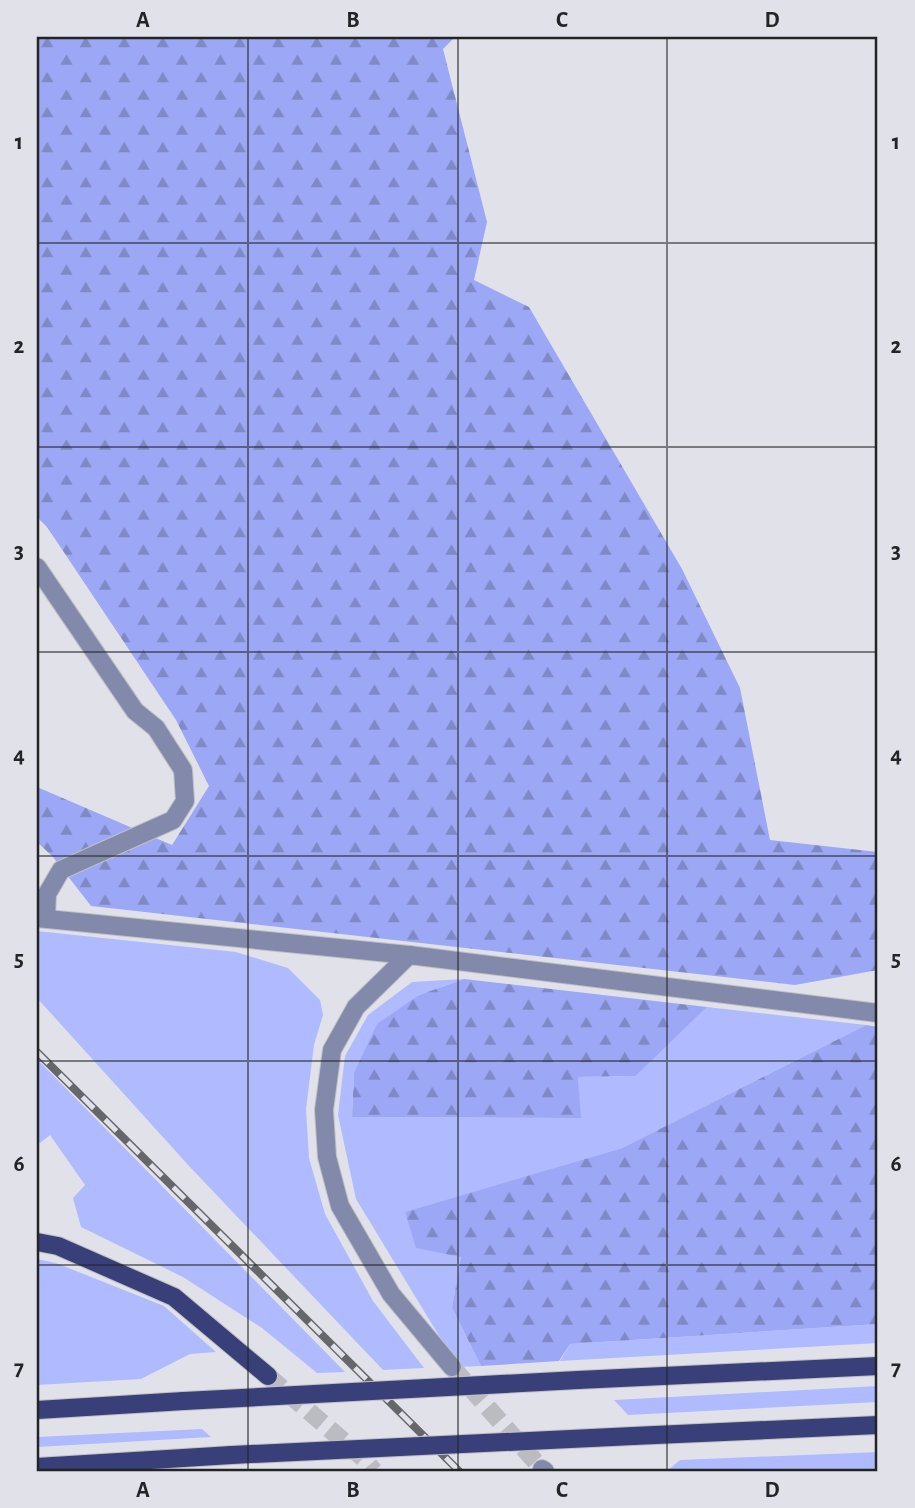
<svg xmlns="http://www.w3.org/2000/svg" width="915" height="1508" font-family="'Alegreya Sans',sans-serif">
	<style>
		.green { fill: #afbbfe }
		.forest { fill: url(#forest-firs) }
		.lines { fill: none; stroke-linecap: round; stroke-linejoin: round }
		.tertiary-tunnel { stroke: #bbbcc2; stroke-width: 18; stroke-dasharray: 18 9; stroke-linecap: butt }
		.primary-tunnel { stroke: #bbbcc2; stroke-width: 18; stroke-dasharray: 18 9; stroke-linecap: butt }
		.minor-casing { stroke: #bfc0c6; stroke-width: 20 }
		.tertiary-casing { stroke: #bfc0c6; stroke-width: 20 }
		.primary-casing { stroke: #bfc0c6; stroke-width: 20 }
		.minor { stroke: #8389ab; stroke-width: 18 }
		.tertiary { stroke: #8389ab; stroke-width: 18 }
		.primary { stroke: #393f78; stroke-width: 18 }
		.rail-casing { stroke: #66676b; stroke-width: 8 }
		.rail { stroke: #e1e2e9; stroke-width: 5; stroke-dasharray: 16; stroke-linecap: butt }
		.primary-bridge-casing { stroke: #bfc0c6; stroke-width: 20; stroke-linecap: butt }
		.primary-bridge { stroke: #393f78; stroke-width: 18 }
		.grid { fill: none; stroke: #232426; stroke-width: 2; stroke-opacity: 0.55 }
		.neatline { fill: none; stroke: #232426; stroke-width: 2.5 }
		.grid-label { font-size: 23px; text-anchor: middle; font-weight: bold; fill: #232426 }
	</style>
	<defs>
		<pattern id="forest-firs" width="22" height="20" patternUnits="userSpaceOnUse" patternTransform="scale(1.75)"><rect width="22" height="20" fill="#9ca8f5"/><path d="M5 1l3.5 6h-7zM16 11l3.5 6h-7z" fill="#7f89c6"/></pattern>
	</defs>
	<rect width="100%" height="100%" fill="#e1e2e9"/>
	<path class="green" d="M37,931L236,952L288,968L320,1000L323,1015L314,1045L306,1109L309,1158L325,1214L373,1301L424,1368L383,1370L190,1167L37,998Z
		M464,979L419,995L354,1073L352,1117L580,1118L578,1077L636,1076L707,1007L866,1025L622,1148L406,1212L461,1257L452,1308L481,1366L458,1367L356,1199L338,1115L345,1056L368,1015L412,982Z
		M37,1059L345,1372L317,1373L262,1328L183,1277L81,1227L73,1198L85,1185L50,1135L40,1143L37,1140Z
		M37,1259L56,1263L164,1306L216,1352L190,1354L141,1379L37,1385Z
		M878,1324V1343L560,1361L570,1344Z
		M878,1386V1402L628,1415L614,1400Z
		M202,1429L211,1437L37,1447V1437Z
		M878,1452V1471H667L680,1460Z"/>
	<path class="forest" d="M37,37H455L443,49L487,222L474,280L529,307L682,569L740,688L770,840L878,852V970L795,985L91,906L53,857L37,842V787L172,845L209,786L176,720L47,527L37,517Z
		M464,979L707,1007L636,1076L578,1077L581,1118L352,1117L354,1073L377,1024L419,995Z
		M866,1025L878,1027V1324L570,1344L559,1361L481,1366L452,1308L461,1257L416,1248L405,1212L622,1148Z"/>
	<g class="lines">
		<path class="tertiary-tunnel" d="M452,1367L542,1469"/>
		<path class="primary-tunnel" d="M268,1376L363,1458L374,1471"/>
		<g class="minor-casing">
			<path id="minor" d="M37,567L135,711L156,728L183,770L185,801L173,820L61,870L47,894L46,919
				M37,918L409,955"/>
		</g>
		<g class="tertiary-casing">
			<path id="tertiary" d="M452,1367L391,1294L340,1206L327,1157L324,1110L332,1050L356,1007L409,955L878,1013
				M542,1469L545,1471"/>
		</g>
		<g class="primary-casing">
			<path id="primary" d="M37,1242L58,1246L174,1297L268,1376
				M578,1380L878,1366
				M37,1410L184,1401
				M633,1436L878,1425
				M37,1467L232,1455"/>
		</g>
		<use href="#minor" class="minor"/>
		<use href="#tertiary" class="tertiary"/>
		<use href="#primary" class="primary"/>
		<g class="rail-casing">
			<path id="rail" d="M37,1052L459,1471"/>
		</g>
		<use href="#rail" class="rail"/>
		<g class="primary-bridge-casing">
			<path id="primary-bridge" d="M184,1401L578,1380
				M232,1455L633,1436"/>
		</g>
		<use href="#primary-bridge" class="primary-bridge"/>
	</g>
	<path class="grid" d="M248,37V1471M458,37V1471M667,37V1471M37,243H878M37,447H878M37,652H878M37,856H878M37,1061H878M37,1265H878"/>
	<rect width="915" height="1508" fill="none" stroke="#e1e2e9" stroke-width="77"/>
	<rect x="38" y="38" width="838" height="1432" class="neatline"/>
	<g class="grid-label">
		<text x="143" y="27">A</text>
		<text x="353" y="27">B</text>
		<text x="562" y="27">C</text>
		<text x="772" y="27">D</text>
		<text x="19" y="149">1</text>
		<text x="896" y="149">1</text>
		<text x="19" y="353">2</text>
		<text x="896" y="353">2</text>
		<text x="19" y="558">3</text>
		<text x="896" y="558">3</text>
		<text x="19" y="762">4</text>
		<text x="896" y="762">4</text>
		<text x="19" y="966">5</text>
		<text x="896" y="966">5</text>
		<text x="19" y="1171">6</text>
		<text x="896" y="1171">6</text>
		<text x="19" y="1375">7</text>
		<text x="896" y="1375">7</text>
		<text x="143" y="1497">A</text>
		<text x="353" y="1497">B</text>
		<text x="562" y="1497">C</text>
		<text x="772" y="1497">D</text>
	</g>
</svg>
